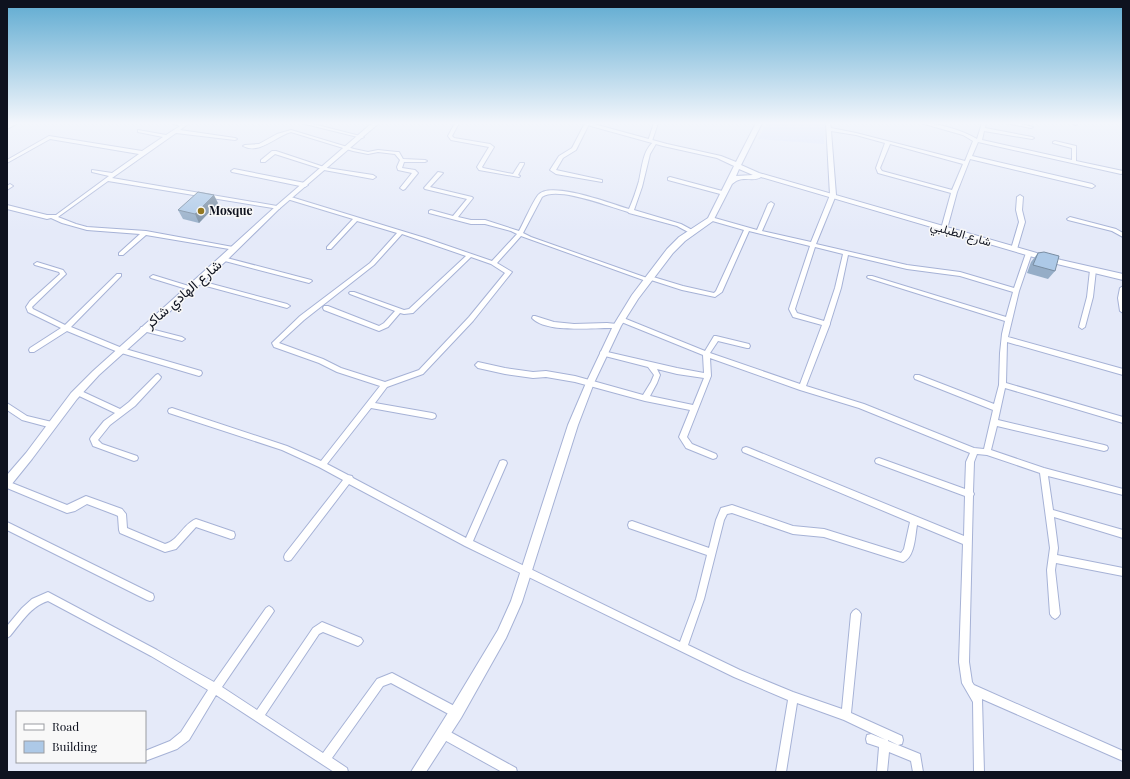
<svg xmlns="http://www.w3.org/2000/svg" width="1130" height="779" font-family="'Playfair Display',Vazirmatn,serif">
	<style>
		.built { fill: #d9e2fd }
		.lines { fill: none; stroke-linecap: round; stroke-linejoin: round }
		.minor-casing { stroke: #a6b2d6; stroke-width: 2 }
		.tertiary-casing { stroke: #a6b2d6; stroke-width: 2 }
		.minor { fill: #fff; fill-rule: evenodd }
		.tertiary { fill: #fff; fill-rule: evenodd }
		.wall { fill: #95adc7 }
		.shaded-wall { fill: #798da2 }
		.building { fill: #adc9e7; stroke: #798da2 }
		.poi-dot { fill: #94781f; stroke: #f8f8f8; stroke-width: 1.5 }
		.labels { text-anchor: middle; stroke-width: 3; stroke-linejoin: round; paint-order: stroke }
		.far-poi-label { font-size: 12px; font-weight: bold; fill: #0e121f; stroke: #f8f8f8; text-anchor: start }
		.far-street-label { font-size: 12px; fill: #0e121f; stroke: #f8f8f8 }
		.street-label { font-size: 14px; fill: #0e121f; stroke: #f8f8f8 }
	</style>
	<rect width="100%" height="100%" fill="#e5eaf9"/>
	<path class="built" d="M767,123H825L824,144L758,139Z"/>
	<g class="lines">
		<g class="minor-casing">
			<path id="minor" d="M171,123H189L180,130L235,138L237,139L235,140L176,133L112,178L277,206L280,208L279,209L108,181L58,217L76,224L87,227L146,231L233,247L236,249L235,250L146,235L123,255H119V253L140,234L87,230L62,223L51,218L47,219L7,209V205L47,215H56L109,176L92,172V170L112,173L139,154L50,139L7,163V160L49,136L142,151L163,137L138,132V130L166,135L180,126Z
				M301,123H309L364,137L362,138Z
				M455,123H459L452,136L454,138L490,144L494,147L482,167L483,168L513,174L520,163H524V164L518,175L520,176L519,177L479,170L477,167L489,147L451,140L448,136Z
				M585,123L589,124L576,150L563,158L556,170L602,180V182L556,174L550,170L559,156L572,148Z
				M654,123H658L652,141L650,142L648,141Z
				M826,123H830L831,128L856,133L965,161L973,141L963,135L921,123C938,123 962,130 977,139L982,123H986L985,128L1032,137L1034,138L1032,139L984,131L982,140L1072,160V148L1053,143V142L1055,141L1076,146V161L1123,171V173L1121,174L978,142L972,156L1092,184L1095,186L1092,188L970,159L957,192L947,229L944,231L941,229L951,193L878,173L876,168L885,143L856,135L831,131L836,195L816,244L907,265L960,272L1014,288L1026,253L1027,252H1031L1032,253L1019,291L1008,337L1123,369V375L1007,342L1006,383L1123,417V423L1005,388L998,420L1104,445L1107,446L1108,448L1107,450L1104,451L997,426L991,450L1044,468L1123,489V495L1048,476L1053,510L1123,530V538L1054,517L1058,548L1057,555L1123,568V576L1056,563L1055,570L1060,614L1058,617L1055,619L1052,617L1050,614L1047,570L1050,548L1040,473L987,455L977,454L974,462L973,492L974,494L973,496L969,662L972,682L974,685L1123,751V761L982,699L984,772H974L973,702L962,683L959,662L963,544L917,525C915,536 915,557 903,562L824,537L793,534L732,513L727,514L724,520L704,599L688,645L740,670L793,692L842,709L851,614L853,611L856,609L859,611L861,614L851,713L902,736L903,740L902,744L898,745L888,740V741L920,754L923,772H913L911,761L889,752L887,772H877L879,747L867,743L866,739L867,735L871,734L886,740L844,720L797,703L786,772H776L788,700L734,677L465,546L349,484L291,560L288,561L285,560L284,557L285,554L343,480L319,467L282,450L169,413L168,411L169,409L172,408L287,446L321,461L380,386L337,372L319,363L274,347L272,343L300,316L370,263L397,233L357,221L331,249H327V247L353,219L287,199V197H291L425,238L492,261L517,234L511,231L485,224H471L429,213V211L431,210L453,216L467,199L425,189L424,188L438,172L443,173L430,187L472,197L473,198L458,217L471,220H485L519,231C524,222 532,203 538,195C550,180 612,204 629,209C633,200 636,191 639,181C642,168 643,148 655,141L657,142L650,154L642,187L634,210L681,224L694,231V233H690L677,226L629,213L628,212C610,207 558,186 542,197L523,233L531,237L647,278L650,276L683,286L714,293L716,291L744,230L709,220V218L711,217L757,230L768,204L771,202L774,204L762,231L811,242L830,195ZM890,144L963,164L952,190L882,171L880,168ZM749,231L810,246L789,309L793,317L822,325L800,384L710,353L718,341L747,348H749L750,346L749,344L716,336H714L705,351L621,317H619L618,319L619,321L703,355L704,373L677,368L603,351H601L600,353L601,355L648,367L654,375L651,382L643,395L575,376L546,371L533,372L505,368L478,362L475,365L478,368L505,374L533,378L546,377L575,382L645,401L690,410L679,437L686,448L713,459L716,458L717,456L716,454L692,444L687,437L711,376L710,358L800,390L859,408L970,453L966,462L965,489L879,458L876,459L875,461L876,463L965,496L964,536L749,448L746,447L743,448L742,450L743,452L910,522L904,549L901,553L824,529L793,526L732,505L721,508L716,520L709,548L632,521L629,522L628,525L629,528L707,555L696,599L680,642L473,541L507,463L506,461L503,460L500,461L466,538L353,478L352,476L348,475L327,464L371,408L432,419L435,418L436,416L435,414L432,413L375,403L387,387L423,374L473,321L512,272L497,263L521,236L646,281L648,282L651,280L682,290L715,297L722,292ZM402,234L466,256L409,309L404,310L354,292H350L349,293L350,294L395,311L384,323L379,326L328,306H324L323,308L324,310L379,331L388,327L400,313L404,314L413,313L471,257L491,264L505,273L469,317L419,370L385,382L341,368L323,359L279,343L304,320L374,265ZM815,247L843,254L835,288L824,321L797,313L795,309ZM848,255L907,269L960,276L1013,292L1006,317L872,276H868L867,277L868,278L1005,321L1002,334L1000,353L999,385L994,404L919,375H915L914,377L915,379L993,410L984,449L974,448L864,404L806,386L830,324V323L841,288ZM657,369L677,374L704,378L693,405L650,396L657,383L660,375Z
				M1006,123H1016L1033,127L1031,128Z
				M1073,123H1077V124L1075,125Z
				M291,130L354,149L368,152L378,150L397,152H399L403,159L425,160L427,161L425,162H404L402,168L415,170L418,173L405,189L403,190L400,188L412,173L398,170L397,167L400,160L395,154L378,152L368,154L353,151L291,132C276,136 259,155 243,146L245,145L259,144L277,134Z
				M272,151H276L327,168L373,175L376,177L373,179L324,170L322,169L275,154L265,162H261V160Z
				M234,169L305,183L308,185L305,187L232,172L231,171Z
				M670,177L726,192L727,193L724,195L668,180V178Z
				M10,184L13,186L7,190V186Z
				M1020,195L1023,197L1022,210L1025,222L1017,249L1014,251L1011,249L1019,222L1016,210L1017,197Z
				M1070,217L1116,229L1123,233V237L1112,231L1068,220L1067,219Z
				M223,257L311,280L312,281L309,283L221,260L220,259Z
				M37,262L63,270L66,274L34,305L32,307L33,309L65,325L117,274H121V276L71,327L122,348L201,371L202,373L201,375L199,376L118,352L67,331L34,352H30L29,350L30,348L61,328L28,312L26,307L30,301L60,274L59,272L35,265L34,264Z
				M1093,268L1096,270L1093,297L1085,327L1082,329L1079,327L1087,297L1090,270Z
				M153,275L192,287L193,288L190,290L151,278L150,277Z
				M197,280L287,304L290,306L287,308L195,283L194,282L195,281Z
				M1123,286V313L1120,311L1118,298L1120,288Z
				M533,316H535L554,322L574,324L607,323L617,324L620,326L617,328C595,327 547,334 532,318Z
				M141,327H143L182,337L185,339L182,341L143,331L140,329Z
				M158,374L161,377L160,379L135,406L110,425L98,440L102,444L137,456L138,458L137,460L134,461L93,446L90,439L91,437L104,421L115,413L75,394L73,392L75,390H79L120,409L129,402L156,375Z
				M7,403L27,416L52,422L55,423L56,425L55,427L52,428L22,420L7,410Z
				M7,481L67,505L86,496L122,509L126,514L127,528L165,544C178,541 183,524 196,519L234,532L235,535L234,538L231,539L196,527L176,549L165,552L120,533L119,530L118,516L116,515L87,504L75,511L67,513L7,488Z
				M7,522L153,594L154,597L153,600L150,601L147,600L7,530Z
				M48,592L157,650L214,682L266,608L269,606L272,608L274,611L272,614L222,687L257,710L313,628L322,622L361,638L363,641L361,644L358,646L323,632L319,634L265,715L323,753L377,679L392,673L460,709L461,713L460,717L456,718L391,683L383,686L332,758L347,768L348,772H334L216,695L189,740L177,749L145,761V751L170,741L181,732L208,690L151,656L48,601C31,606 21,623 10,636L7,638V626L22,608L32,599Z
				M443,728L516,768L517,772H502L439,737L438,733L439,729Z"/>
		</g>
		<g class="tertiary-casing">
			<path id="tertiary" d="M10,123H18L7,129V125Z
				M372,123H379L279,209L226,261L99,375L77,399L32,459L11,485L7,486V475L26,453L71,393L93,371L220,257L275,207Z
				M580,123H590L667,144L721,156L736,162L756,123H762L741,165L759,173L1061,260L1123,274V280L1057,264L761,177C752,183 743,174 732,184L713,221L685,241L673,253L638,299L621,326L594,383L578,425L522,602L506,638L461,718L426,772H411L451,708L498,630L511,601L568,425L586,383L613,326L632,295L667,249L679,237L708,218L734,166L717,158L663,146ZM739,169L753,175L736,176Z"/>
		</g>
		<use href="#minor" class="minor"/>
		<use href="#tertiary" class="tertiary"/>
	</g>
	<path class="wall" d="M218,203L199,223L183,219L178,210Z
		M1038,253L1055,271L1048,279L1027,273L1031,262Z"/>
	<path class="shaded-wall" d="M214,195L218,203L199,223L195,214Z"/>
	<path class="building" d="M198,192L214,195L195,214L178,210Z
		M1044,252L1059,256L1055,271L1033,265L1038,253Z"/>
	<linearGradient id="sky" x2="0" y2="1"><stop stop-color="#5fabd1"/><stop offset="0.53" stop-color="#f3f6fc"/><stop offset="1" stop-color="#f3f6fc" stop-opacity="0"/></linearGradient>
	<rect width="1130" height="232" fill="url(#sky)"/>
	<circle class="poi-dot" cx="201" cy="211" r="4"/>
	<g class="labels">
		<g class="far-poi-label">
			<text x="209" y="215">Mosque</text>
		</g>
		<g class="far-street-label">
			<text transform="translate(961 234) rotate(16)" y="4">شارع الطبلبي</text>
		</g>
		<g class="street-label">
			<text transform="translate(183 294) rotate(-41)" y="5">شارع الهادي شاكر</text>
		</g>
	</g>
	<rect width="1130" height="779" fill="none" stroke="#0e121f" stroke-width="16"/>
	<rect x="16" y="711" width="130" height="52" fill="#f8f8f8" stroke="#9a9ca1"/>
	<rect x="24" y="724" width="20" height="6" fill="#ffffff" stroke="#9a9ca1"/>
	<text x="52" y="731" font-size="12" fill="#0e121f">Road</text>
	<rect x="24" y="741" width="20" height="12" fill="#adc9e7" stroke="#9a9ca1"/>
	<text x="52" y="751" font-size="12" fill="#0e121f">Building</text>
</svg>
